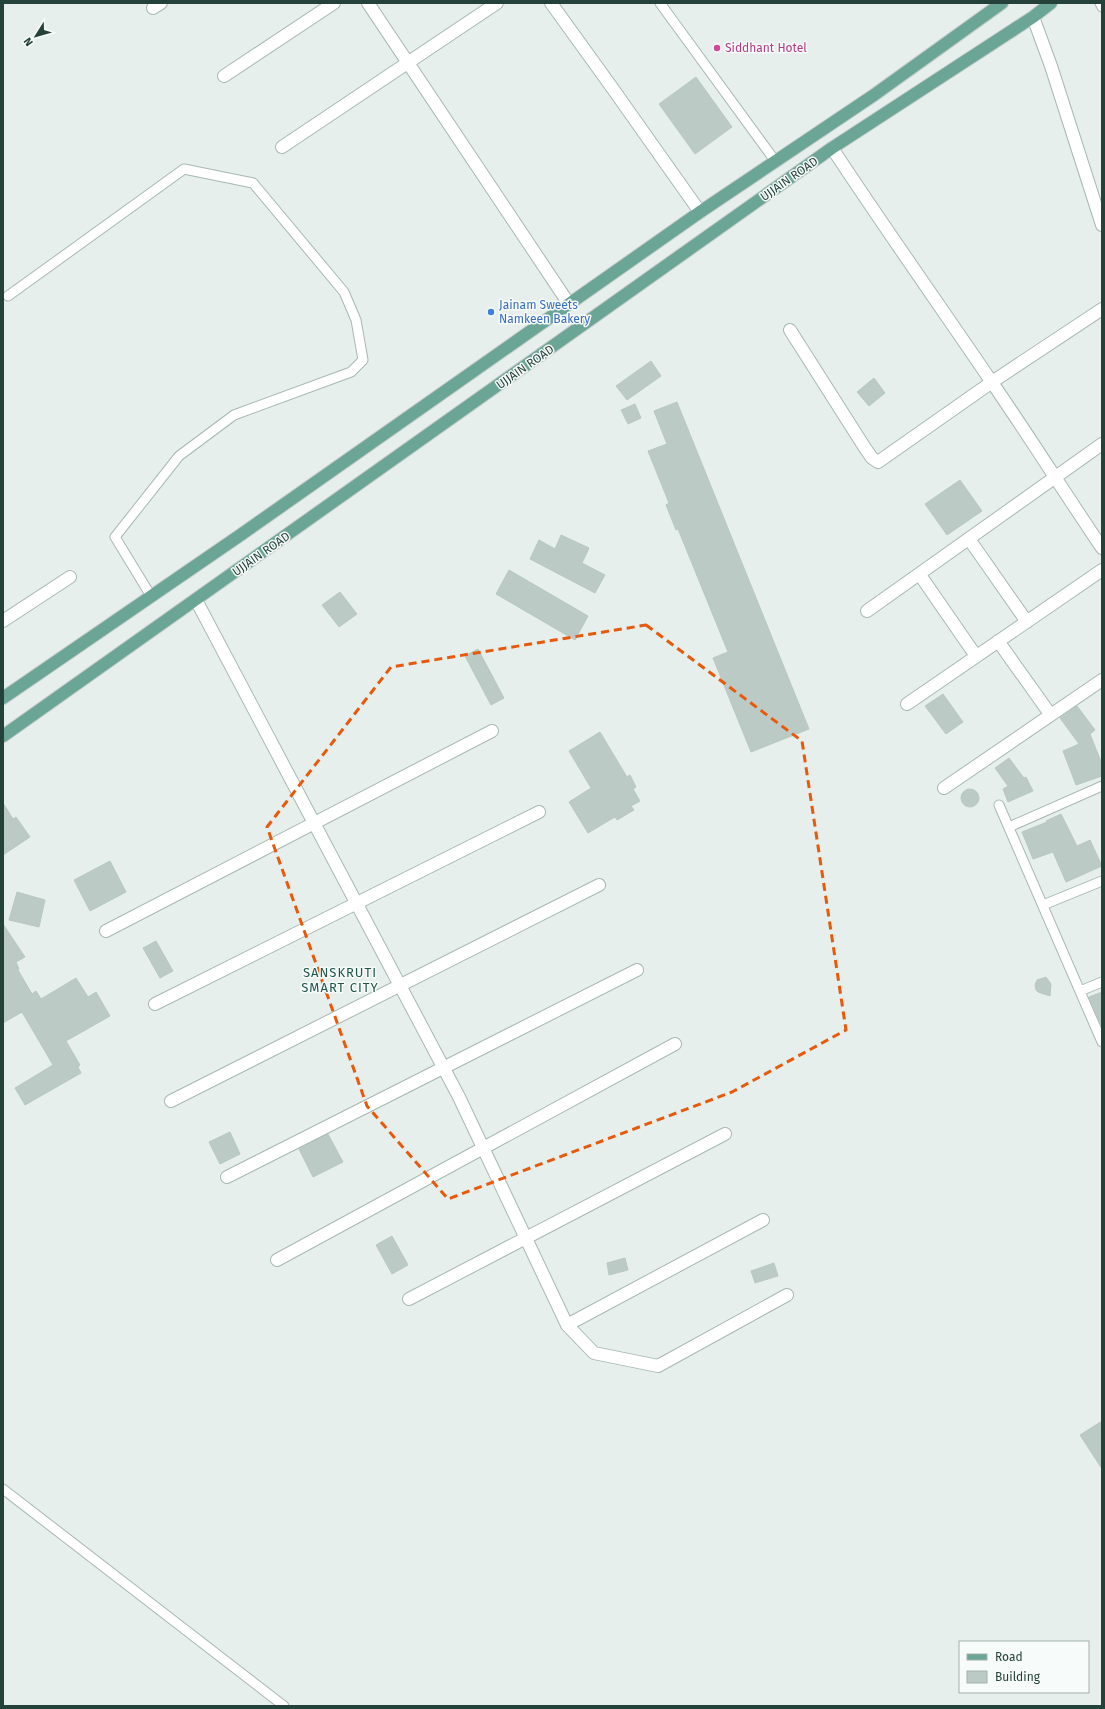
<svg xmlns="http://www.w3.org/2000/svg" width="1105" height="1709" font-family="'Fira Sans',sans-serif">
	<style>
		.building { fill: #bbcac4; stroke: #b8c9c2 }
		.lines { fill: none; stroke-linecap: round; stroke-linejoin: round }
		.lane-casing { stroke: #a8b8b2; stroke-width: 11 }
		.street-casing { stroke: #a8b8b2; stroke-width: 14 }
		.primary-casing { stroke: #c2cac8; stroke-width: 14 }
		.lane { stroke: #fff; stroke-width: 9 }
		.street { stroke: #fff; stroke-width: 12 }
		.primary { stroke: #6aa596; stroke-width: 12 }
		.marked { fill: none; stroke: #e8590c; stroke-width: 3; stroke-dasharray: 8 5; stroke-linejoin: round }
		.hotel-dot { fill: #d1479c; stroke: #f7fbf9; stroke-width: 1.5 }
		.shop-dot { fill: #3f7fe0; stroke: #f7fbf9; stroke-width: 1.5 }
		.labels { text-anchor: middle; stroke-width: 3; stroke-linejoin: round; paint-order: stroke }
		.hotel-label { font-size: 12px; fill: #b23c85; stroke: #f7fbf9; text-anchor: start }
		.street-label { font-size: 12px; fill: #24423a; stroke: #f7fbf9 }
		.shop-label { font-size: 12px; fill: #366cbe; stroke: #f7fbf9; text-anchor: start }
		.neighbourhood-label { font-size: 13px; letter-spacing: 1px; fill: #1f5548; stroke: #f7fbf9 }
	</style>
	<rect width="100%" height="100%" fill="#e6efeb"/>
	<path class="building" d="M696,77L732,127L695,154L659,104Z
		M651,361L661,376L627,400L616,386Z
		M874,378L885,393L869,406L857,392Z
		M677,402L809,729L751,752L713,658L728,652L678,529L676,530L666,505L669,503L648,451L667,444L654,411Z
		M635,404L641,418L628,424L621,410Z
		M960,480L982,511L947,535L925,504Z
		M561,535L589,548L582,563L605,575L595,593L530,559L539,540L555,549Z
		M509,570L588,616L575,640L496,594Z
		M340,592L357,614L339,627L322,605Z
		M478,649L504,698L491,705L465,656Z
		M943,694L963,722L946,734L925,706Z
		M1077,706L1095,730L1090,734L1102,764V776L1076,785L1063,751L1079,744L1060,718Z
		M600,732L627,777L630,775L636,787L633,789L640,801L631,806L634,810L617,820L615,817L588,833L569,802L591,788L569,751Z
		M1009,758L1024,778L1026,777L1033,791L1008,802L1003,789L1008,786L995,768Z
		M961 798a9 9 0 1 1 18 0a9 9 0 1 1-18 0Z
		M3,803L13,819L16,817L30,837L3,855Z
		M1061,814L1077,846L1090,840L1102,866L1066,882L1053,852L1033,859L1022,832L1047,822L1046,821Z
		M110,861L126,892L90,911L74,880Z
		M17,892L45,900L39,927L9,920Z
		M3,924L25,957L16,962L19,969L18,970L32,994L36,991L41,999L76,978L88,997L96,992L110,1016L66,1041L80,1065L78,1067L81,1073L25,1105L15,1088L53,1065L22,1012L3,1023Z
		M156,941L173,971L160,978L143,948Z
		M1046,977L1051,984L1050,996L1038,992L1036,990L1035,985L1037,980Z
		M1102,992V1027L1089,997Z
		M230,1132L240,1154L220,1164L209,1142Z
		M328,1134L343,1162L313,1177L299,1149Z
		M392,1236L408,1265L392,1274L376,1245Z
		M625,1258L628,1270L609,1275L607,1263Z
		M774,1263L778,1276L755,1283L751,1271Z
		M1102,1421V1469L1080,1435Z"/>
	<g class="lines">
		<g class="lane-casing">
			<path id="lane" d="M660,3L776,162
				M1100,3L1102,7
				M8,296L184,169L253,183L344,292L356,320L363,360L351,372L234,415L179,456L115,537L151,596
				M999,805L1102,1042
				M1009,827L1102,786
				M1043,905L1102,881
				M1080,991L1102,982
				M3,1489L284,1706"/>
		</g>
		<g class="street-casing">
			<path id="street" d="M368,3L569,304
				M551,3L613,89L700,212
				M153,8L161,3
				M1033,17L1051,66L1102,225
				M224,76L334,3
				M282,147L497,3
				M832,148C884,227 938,303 991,381C1029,436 1064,492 1102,548
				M790,330L865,448L872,458L878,462L992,382L1102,309
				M969,539L1027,622
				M920,575L976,656
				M196,600L459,1097L567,1325L594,1353L658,1366L787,1295
				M867,611L1102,444
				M3,621L70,577
				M998,641L1050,714
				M907,704L1102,570
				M944,788L1102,680
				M106,931L492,731
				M155,1004L539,812
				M171,1101L599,885
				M227,1177L637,970
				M277,1260L675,1044
				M409,1299L725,1134
				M567,1325L763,1220"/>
		</g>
		<g class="primary-casing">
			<path id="primary" d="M3,698L239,536L700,212L874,95L1002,3
				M3,736L832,148L1033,17L1051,3"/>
		</g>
		<use href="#lane" class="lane"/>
		<use href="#street" class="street"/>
		<use href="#primary" class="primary"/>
	</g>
	<path class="marked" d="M646,625L802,741L846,1030L732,1092L448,1199L367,1106L267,827L391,667Z"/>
	<circle class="hotel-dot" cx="717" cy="48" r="4"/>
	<circle class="shop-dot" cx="491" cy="312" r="4"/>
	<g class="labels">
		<g class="hotel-label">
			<text x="725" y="52">Siddhant Hotel</text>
		</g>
		<g class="street-label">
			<text transform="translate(789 179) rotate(-35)" y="4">UJJAIN ROAD</text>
			<text transform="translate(525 367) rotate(-35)" y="4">UJJAIN ROAD</text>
			<text transform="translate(261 554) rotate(-35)" y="4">UJJAIN ROAD</text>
		</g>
		<g class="shop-label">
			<text x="499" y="309">Jainam Sweets<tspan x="499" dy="14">Namkeen Bakery</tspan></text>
		</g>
		<g class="neighbourhood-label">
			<text x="340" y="977">SANSKRUTI<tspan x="340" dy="15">SMART CITY</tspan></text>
		</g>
	</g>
	<rect width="1105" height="1709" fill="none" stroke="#24423a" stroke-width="8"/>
	<rect x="959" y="1641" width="130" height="52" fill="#f7fbf9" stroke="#a3b1ad"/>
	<rect x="967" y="1654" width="20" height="6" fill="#6aa596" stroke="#a3b1ad"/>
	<text x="995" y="1661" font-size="12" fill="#24423a">Road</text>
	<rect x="967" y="1671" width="20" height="12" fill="#bbcac4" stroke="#a3b1ad"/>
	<text x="995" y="1681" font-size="12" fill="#24423a">Building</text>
	<g transform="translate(36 36) rotate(233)" stroke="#f7fbf9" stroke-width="3" paint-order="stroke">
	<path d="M0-3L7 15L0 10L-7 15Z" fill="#24423a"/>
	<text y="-6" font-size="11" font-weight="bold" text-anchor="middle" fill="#24423a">N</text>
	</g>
</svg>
